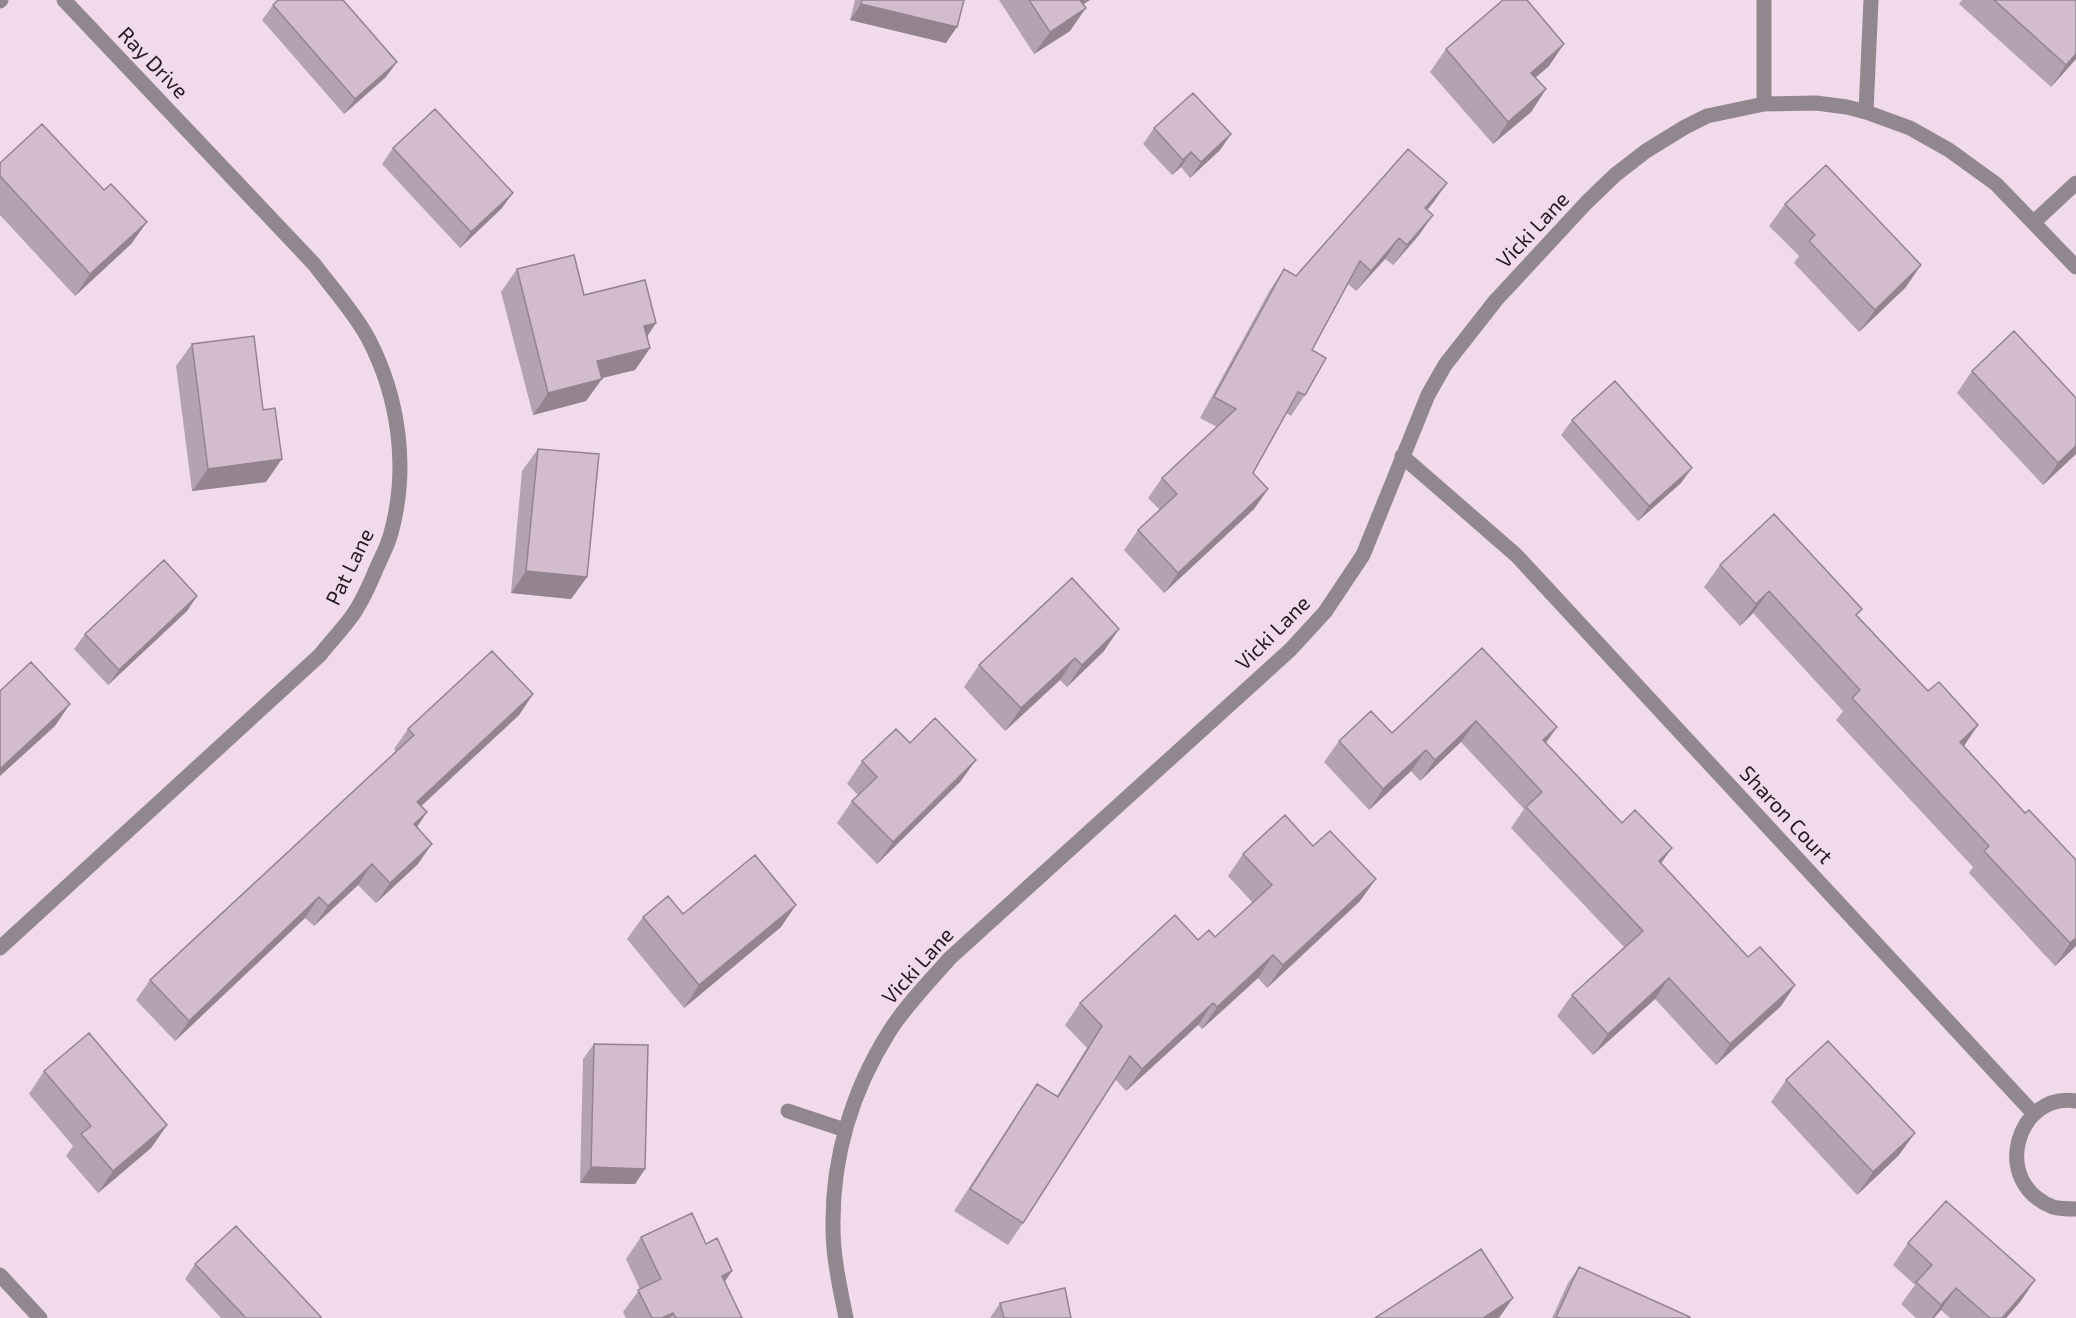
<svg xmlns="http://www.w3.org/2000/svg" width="2076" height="1318" font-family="'Exo 2',sans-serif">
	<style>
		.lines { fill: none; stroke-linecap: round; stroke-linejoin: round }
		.minor { stroke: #91878e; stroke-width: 15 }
		.wall { fill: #b5a2b0 }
		.shaded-wall { fill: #948490 }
		.building { fill: #d3bccd; stroke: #948490; stroke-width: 1.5 }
		.labels { text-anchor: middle; stroke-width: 4.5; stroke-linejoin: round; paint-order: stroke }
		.street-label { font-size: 21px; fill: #231b21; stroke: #f1daeb }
	</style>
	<rect width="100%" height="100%" fill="#f1daeb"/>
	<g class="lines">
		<path class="minor" d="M0,1L1,0
			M1764,104V0
			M1866,112L1871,0
			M2034,222L2076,183
			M1402,456L1516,555L2034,1114
			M0,948L320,655C330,642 342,630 352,616C362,602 370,584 377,567C382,556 388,545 391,533C409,468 399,397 368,338C354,312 332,288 314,264L64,0
			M2076,1101C2018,1091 1989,1182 2053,1207C2060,1209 2069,1209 2076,1209
			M788,1111L845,1130
			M0,1275L40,1318
			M846,1318C840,1288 833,1258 833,1227C832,1158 852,1091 889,1032C906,1005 929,982 950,958L1290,650L1325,612L1363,555L1428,395L1445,365L1496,300L1586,203L1615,175L1646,151L1685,127L1707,116L1764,104L1816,103L1847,107L1866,112L1910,128L1949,150L1996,184L2076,267"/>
	</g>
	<path class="wall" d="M855,0H964L946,43L850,20Z
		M999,0H1090L1083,4L1070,31L1034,54Z
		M1962,0H2076V59L2051,87L1959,4Z
		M273,5L386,77L344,114L262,20Z
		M1446,49L1549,66L1535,78L1546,89L1531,112L1493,144L1430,72Z
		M1154,128L1231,134L1220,150L1190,178L1181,167L1172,175L1143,144Z
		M393,148L502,208L460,248L382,164Z
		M0,163L104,190L147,222L131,244L75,296L0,215Z
		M1447,183L1427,210L1419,235L1393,265L1385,259L1356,291L1348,284L1312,350L1305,395L1291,416L1286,413L1253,473L1268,489L1254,509L1164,593L1124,550L1138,530L1160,510L1148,498L1162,478L1217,427L1200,418L1270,290L1284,269L1296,276Z
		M1785,204L1906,287L1859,332L1794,263L1799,256L1769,226Z
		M517,269L584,295L647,337L650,348L635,370L602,378L586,401L533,415L501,292Z
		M192,344L266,482L192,491L176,366Z
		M1972,371L2076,454L2043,485L1957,393Z
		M1572,420L1681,483L1638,521L1561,435Z
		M538,449L587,577L571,599L511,593L522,471Z
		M1720,565L1858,616L1928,691L1978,725L1964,746L2076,946L2055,966L1969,873L1973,867L1836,720L1843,711L1753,613L1740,626L1704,587Z
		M197,596L187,611L108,685L74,649L85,634Z
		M1482,648L1557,727L1546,743L1661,863L1748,957L1795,985L1781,1006L1716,1065L1655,999L1593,1055L1557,1016L1572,995L1624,947L1511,828L1524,809L1461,742L1420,781L1411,771L1369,810L1324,762L1339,741L1392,733Z
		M1104,651L1067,687L1060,680L1005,731L964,687L979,665Z
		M533,694L519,715L421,806L427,812L416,827L418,864L376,903L358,885L314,926L305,918L175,1041L136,1000L150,980L396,752L394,749L408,729Z
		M910,743L976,760L960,782L877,864L837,823L852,801L858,795L847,784L862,761Z
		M1243,854L1360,901L1267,988L1258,978L1202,1029L1198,1025L1126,1091L1115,1079L1023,1223L1008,1245L954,1211L1022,1106L1037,1084L1057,1096L1087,1048L1065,1025L1080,1003L1198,940L1215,937L1253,903L1228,876Z
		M683,914L781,927L684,1008L627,939L643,917Z
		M594,1044L645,1169L635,1184L580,1183L583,1059Z
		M44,1071L167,1125L151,1148L98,1193L66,1156L73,1146L29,1094Z
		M1786,1080L1899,1155L1857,1195L1771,1102Z
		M641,1237L706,1244L732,1271L724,1281L742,1318H626L623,1312L640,1289L626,1259Z
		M1908,1243L2035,1280L2020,1302L2006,1318H1950L1941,1310L1934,1318H1916L1901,1304L1915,1285L1893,1265Z
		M195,1264L320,1318H221L185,1279Z
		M1579,1267L1690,1318H1552L1568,1283Z
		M1000,1303L1071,1318H990Z"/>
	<path class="shaded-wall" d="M1075,0H1090L1062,18Z
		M861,4L957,27L946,43L850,20Z
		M1086,8L1070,31L1034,54L1050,32Z
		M1564,44L1549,66L1515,95L1531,73Z
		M2076,54V59L2051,87L2066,65Z
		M397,62L386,77L344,114L355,99Z
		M1546,89L1531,112L1493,144L1508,122Z
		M1231,134L1220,150L1190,178L1201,162Z
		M1191,152L1181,167L1172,175L1183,160Z
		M1447,183L1433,203L1411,229L1425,208Z
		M513,193L502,208L460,248L471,232Z
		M1433,215L1419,235L1393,265L1407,245Z
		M147,222L131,244L75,296L90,274Z
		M1399,238L1385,259L1356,291L1371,271Z
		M1921,265L1906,287L1859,332L1875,310Z
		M656,323L641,346L644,326Z
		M650,348L635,370L582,383L597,361Z
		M602,379L586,401L533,415L548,393Z
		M2076,446V454L2043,485L2058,463Z
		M282,459L266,482L192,491L208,469Z
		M1692,468L1681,483L1638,521L1649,506Z
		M1268,489L1254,509L1164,593L1178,573Z
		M526,571L587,577L571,599L511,593Z
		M1769,591L1753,613L1740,626L1756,604Z
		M197,596L187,611L108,685L119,670Z
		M1119,629L1104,651L1067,687L1082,665Z
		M1075,658L1060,680L1005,731L1021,708Z
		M533,694L519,715L403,823L417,802Z
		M70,704L55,726L0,776V769Z
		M1476,721L1461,742L1420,781L1435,760Z
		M1978,725L1963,747L1960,742Z
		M1557,727L1542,748L1543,740Z
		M1426,750L1411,771L1369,810L1383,789Z
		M976,760L960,782L877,864L893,842Z
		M427,812L413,833L414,824Z
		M432,844L418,864L376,903L390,883Z
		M1672,848L1657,869L1659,861Z
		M372,864L358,885L314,926L328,906Z
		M1376,879L1360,901L1267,988L1283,965Z
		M319,897L305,918L175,1041L189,1021Z
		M796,905L781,927L684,1008L699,985Z
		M2076,938V946L2055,966L2070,943Z
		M1273,955L1258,978L1202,1029L1217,1007Z
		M1669,978L1655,999L1593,1055L1608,1034Z
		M1795,985L1781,1006L1716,1065L1730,1044Z
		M1213,1003L1198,1025L1126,1091L1142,1069Z
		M167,1125L151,1148L98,1193L113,1171Z
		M1915,1133L1899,1155L1857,1195L1873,1172Z
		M591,1167L645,1169L635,1184L580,1183Z
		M732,1271L717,1293L722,1276Z
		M2035,1280L2020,1302L2006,1318H2002Z
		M1956,1288L1941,1310L1934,1318H1932L1941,1305Z
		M1513,1298L1499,1318H1483Z
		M673,1313L670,1318H662Z"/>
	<path class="building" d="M278,0H343L397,62L355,99L273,5Z
		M862,0H964L957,27L861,4Z
		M1029,0H1080L1086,8L1050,32Z
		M1503,0H1527L1564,44L1531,73L1546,89L1508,122L1446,49Z
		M1994,0H2076V54L2066,65Z
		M1193,93L1231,134L1201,162L1191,152L1183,160L1154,128Z
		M435,109L513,193L471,232L393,148Z
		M42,124L104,190L111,184L147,222L90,274L0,176V163Z
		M1408,149L1447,183L1425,208L1433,215L1407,245L1399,238L1371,271L1360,261L1312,350L1326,358L1305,395L1298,392L1253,473L1268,489L1178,573L1138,530L1177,494L1162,478L1236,409L1214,397L1284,269L1296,276Z
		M1826,165L1921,265L1875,310L1809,241L1815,235L1785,204Z
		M574,255L584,295L645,280L656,323L644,326L650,348L597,361L602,379L548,393L517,269Z
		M2014,331L2076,398V446L2058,463L1972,371Z
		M254,336L263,410L275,408L282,459L208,469L192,344Z
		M1615,381L1692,468L1649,506L1572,420Z
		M538,449L599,454L587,577L526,571Z
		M1774,514L1862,609L1856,615L1928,691L1939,682L1978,725L1960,742L2025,813L2029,810L2076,860V938L2070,943L1984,851L1989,846L1852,698L1860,690L1769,591L1756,604L1720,565Z
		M164,560L197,596L119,670L85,634Z
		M1072,578L1119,629L1082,665L1075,658L1021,708L979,665Z
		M1482,648L1557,727L1543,740L1622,823L1635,810L1672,848L1659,861L1748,957L1760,947L1795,985L1730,1044L1669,978L1608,1034L1572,995L1643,931L1526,807L1542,792L1476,721L1435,760L1426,750L1383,789L1339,741L1371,711L1392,733Z
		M492,651L533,694L417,802L427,812L414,824L432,844L390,883L372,864L328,906L319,897L189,1021L150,980L414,735L408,729Z
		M31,662L70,704L0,769V691Z
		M935,718L976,760L893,842L852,801L877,777L862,761L896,729L910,743Z
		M1285,815L1313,846L1330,831L1376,879L1283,965L1273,955L1217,1007L1213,1003L1142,1069L1130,1056L1023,1223L970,1189L1037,1084L1058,1097L1102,1026L1080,1003L1175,915L1198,940L1209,930L1215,937L1272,885L1243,854Z
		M755,855L796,905L699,985L643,917L668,896L683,914Z
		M89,1033L167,1125L113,1171L81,1134L91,1126L44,1071Z
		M1828,1041L1915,1133L1873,1172L1786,1080Z
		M594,1044L648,1045L645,1169L591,1167Z
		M1946,1201L2035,1280L2002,1318H1990L1956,1288L1941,1305L1916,1282L1932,1265L1908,1243Z
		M692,1213L706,1244L717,1238L732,1271L722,1276L742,1318H676L673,1313L662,1318H652L638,1290L661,1279L641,1237Z
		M236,1226L321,1317L320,1318H246L195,1264Z
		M1481,1249L1513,1298L1483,1318H1375Z
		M1579,1267L1690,1317V1318H1560L1556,1317Z
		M1065,1288L1071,1318H1004L1000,1303Z"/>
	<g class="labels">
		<g class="street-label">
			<text transform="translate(153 63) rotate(46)" y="7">Ray Drive</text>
			<text transform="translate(1533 230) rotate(-47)" y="7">Vicki Lane</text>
			<text transform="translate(350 567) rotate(-64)" y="7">Pat Lane</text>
			<text transform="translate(1273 633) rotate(-45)" y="7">Vicki Lane</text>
			<text transform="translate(1786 815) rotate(47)" y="7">Sharon Court</text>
			<text transform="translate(918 966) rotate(-48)" y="7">Vicki Lane</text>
		</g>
	</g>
</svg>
